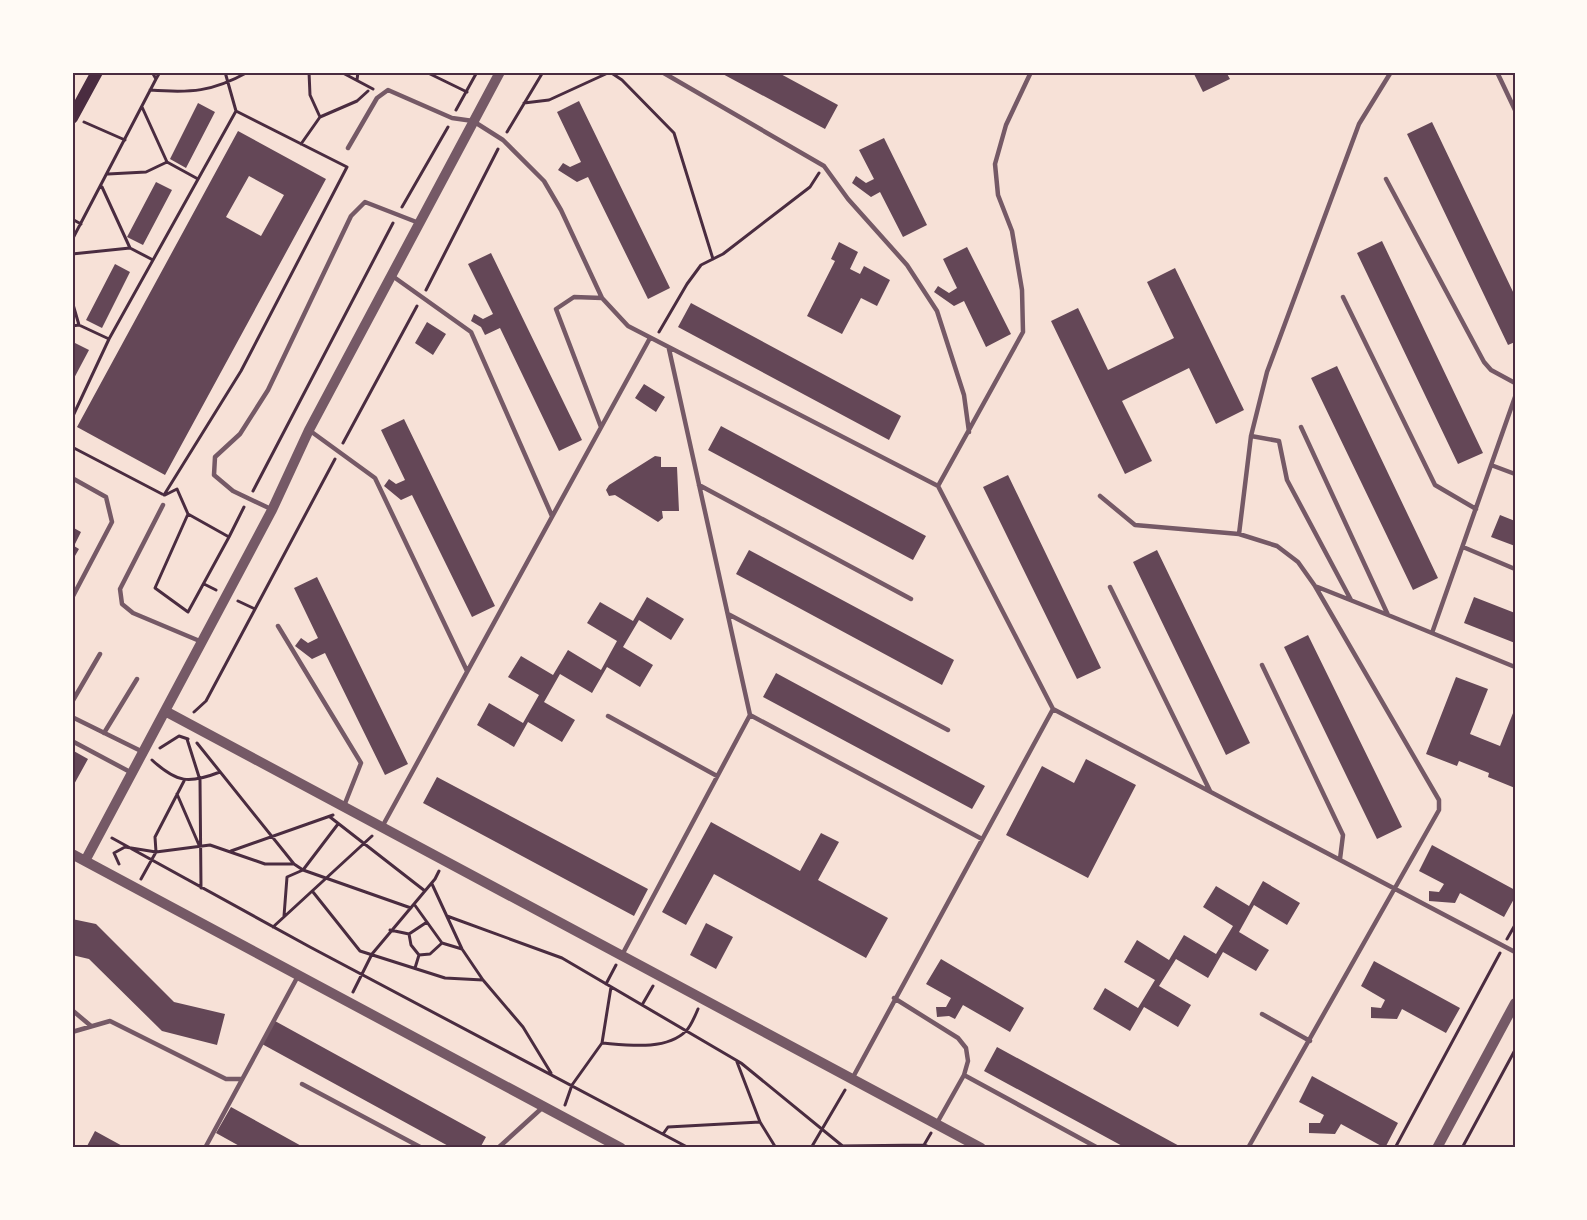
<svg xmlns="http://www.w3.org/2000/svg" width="1587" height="1220" font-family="'Open Sans',sans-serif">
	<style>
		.building { fill: #644757; fill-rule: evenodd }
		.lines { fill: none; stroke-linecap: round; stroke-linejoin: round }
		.path { stroke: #4a2c40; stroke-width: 3 }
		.service { stroke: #755966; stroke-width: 4.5 }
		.tertiary { stroke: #755966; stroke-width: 10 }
		.secondary { stroke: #4a2c40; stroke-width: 12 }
		.neatline { fill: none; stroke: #4a2c40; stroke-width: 2 }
	</style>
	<rect width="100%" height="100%" fill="#f7e1d7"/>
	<path class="building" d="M719,72H777L838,105L825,129Z
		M1193,72H1226L1230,79L1203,92Z
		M579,101L670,288L648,299L588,177L577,182L558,170L563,163L570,167L581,162L557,112Z
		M198,103L215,112L186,168L170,159Z
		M1432,122L1515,296V342L1508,345L1407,134Z
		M238,131L326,179L165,475L77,427ZM249,176L284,195L261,236L226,217Z
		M884,138L927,225L903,237L880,192L871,197L852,183L856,176L866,183L874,179L859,150Z
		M156,182L172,190L143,245L127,237Z
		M1382,241L1483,453L1458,464L1357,253Z
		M839,242L858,252L850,269L860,274L864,266L890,280L877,306L861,298L842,334L807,316L835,261L831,259Z
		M967,247L1011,334L986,347L964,301L954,306L934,292L938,286L949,293L957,288L943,259Z
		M491,253L582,440L559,451L500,328L485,335L481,327L471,321L474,314L483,319L493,314L468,264Z
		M115,264L130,272L102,328L86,320Z
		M1175,268L1244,410L1216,424L1189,368L1122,401L1152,461L1125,474L1051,321L1078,308L1108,370L1174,338L1147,282Z
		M691,303L901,416L889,440L678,327Z
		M427,322L446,334L433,355L415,343Z
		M73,342L89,350L72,382V343Z
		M1337,366L1438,578L1413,590L1311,378Z
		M644,384L665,397L656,412L635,398Z
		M404,419L495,606L472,617L412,495L401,500L384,486L389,479L396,484L405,480L381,430Z
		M721,426L926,536L913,560L708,450Z
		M655,456L661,457V467H677L679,511H662L663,518L658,522L615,495L609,496L606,490L609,485Z
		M1008,475L1101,668L1077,679L983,487Z
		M1500,515L1515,521V546L1491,537Z
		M72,527L81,532L74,546L79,549L72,561Z
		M749,550L954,660L942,685L736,574Z
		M1157,550L1250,743L1226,755L1133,562Z
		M317,577L408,764L385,775L325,653L312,659L295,646L301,638L308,643L318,638L294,588Z
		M647,597L684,619L671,640L639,620L623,647L653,665L640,687L607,667L592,693L560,674L544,702L575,720L562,742L528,722L514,747L477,725L489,703L523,723L539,695L508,677L521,656L553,675L568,650L601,670L617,641L587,623L600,602L633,621Z
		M1474,597L1515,613V643L1464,623Z
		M1308,635L1402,827L1377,839L1284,647Z
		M776,673L985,786L972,809L763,697Z
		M1456,677L1488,689L1470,734L1500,746L1515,708V788L1488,777L1489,773L1459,761L1457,766L1426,754Z
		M72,750L88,759L72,788Z
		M1086,759L1136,785L1088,878L1006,835L1042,766L1074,783Z
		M437,777L648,889L634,916L423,803Z
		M711,822L800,871L821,833L839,842L818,880L888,918L866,958L714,874L686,925L662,912Z
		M1432,845L1515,890V897L1504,917L1460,893L1455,903L1429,901V891L1439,892L1444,884L1419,871Z
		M1263,881L1300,903L1287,925L1254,905L1239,932L1269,950L1256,971L1223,952L1208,978L1176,959L1159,986L1191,1005L1178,1027L1144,1007L1130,1031L1093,1009L1105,988L1138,1008L1155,980L1124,962L1137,940L1169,960L1184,935L1216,954L1233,926L1203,907L1216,886L1249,906Z
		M72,919L96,924L174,1002L225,1014L217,1045L162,1031L89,959L72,955Z
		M706,923L733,937L716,969L690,955Z
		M941,959L1024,1008L1010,1032L963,1005L955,1019L949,1016L937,1017L936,1007H946L951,998L926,984Z
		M1374,961L1460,1008L1446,1033L1402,1009L1397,1019L1371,1018V1007L1381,1008L1385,1000L1361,986Z
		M275,1021L486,1137L480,1148H452L262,1044Z
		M997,1047L1183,1148H1126L984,1071Z
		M1312,1076L1398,1123L1385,1148L1341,1124L1335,1134L1309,1133V1123H1320L1324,1115L1299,1102Z
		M231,1107L305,1148H243L216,1133Z
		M95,1131L126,1148H86Z"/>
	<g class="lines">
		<path class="path" d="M152,72L156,79L160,72
			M225,72L236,111
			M309,72L310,95L320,117
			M341,72L373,89
			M426,72L467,92
			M357,80L358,72
			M150,90C191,93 212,92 248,72
			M524,103L549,100L610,72L622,80L674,133L713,259
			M142,107L167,162
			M456,110L477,72
			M84,122L125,140
			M507,132L543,72
			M301,144L320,117L357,101L368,91
			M108,174L146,172L167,162L198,179
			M102,187L130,248
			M402,207L448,127
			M72,219L81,224
			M72,240L156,79
			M72,254L130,248L153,260
			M426,290L498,149
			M72,301L79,325
			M72,326L79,325L109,339
			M659,332L687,284L701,265L723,254L810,187L819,173
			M72,418L109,339L236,111L347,167L241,371L164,495
			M343,443L417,306
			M72,447L162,494
			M253,491L393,223
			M165,495L177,489L188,514
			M188,514L229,537L188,612L155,588Z
			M229,537L244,507
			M204,584L216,590
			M238,601L255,609
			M194,712L206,701L335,459
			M187,739L200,780L201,888
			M197,743L294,864L303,870L411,908
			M160,748L179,736L188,739
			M152,760C177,783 189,784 220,772
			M177,794L199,845
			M330,817L425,891
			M112,838L310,947L689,1148
			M231,851L333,815
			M119,864L114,853L125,847L156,852L210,845L265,864H293
			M141,879L156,852L155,837L184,781
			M432,884L462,949L483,980
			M313,892L360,951L445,978L483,980L523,1027L551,1073
			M414,904L442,943L462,949
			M284,916L287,877L303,870L338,824
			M447,916L562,958L741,1063L845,1148
			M427,922L409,934L411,945L419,955L430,954L442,943
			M273,927L372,836
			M390,930L409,934
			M1507,939L1515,925
			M415,968L419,955
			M606,984L616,965
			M353,992L372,954L435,879L439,871
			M642,1005L653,986
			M602,1043C627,1045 666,1051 686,1031C691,1026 695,1016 698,1009
			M737,1062L760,1122
			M565,1105L572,1085L602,1043L611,987
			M663,1134L668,1127L760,1122L776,1148
			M924,1145L931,1133
			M843,1146L924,1145L931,1148
			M811,1148L845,1090
			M1395,1148L1500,953
			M1462,1148L1515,1050"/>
		<path class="service" d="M662,72L824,166L848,199L907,265L937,311L964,395L969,432
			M1497,72L1515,110
			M348,148L377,98L388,90L452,118L473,121L503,140L544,181L561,210L602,298L628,326L938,486L1053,709L852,1079
			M1386,179L1484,362L1491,370L1515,383
			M391,275L471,332L552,516
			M1343,297L1435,485L1476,509
			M601,427L556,309L574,297L602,298
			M1301,427L1388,615L1515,667
			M309,430L375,478L467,671
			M1251,436L1279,441L1287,480L1351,600
			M1491,465L1515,474
			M72,478L106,497L112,522L72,598
			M699,485L911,599
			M938,486L1023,332L1022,290L1012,231L998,195L995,164L1006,125L1031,72
			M1100,496L1135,525L1239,534L1277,546L1298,562L1315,586L1439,800V810L1248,1148
			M163,505L120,589L122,604L133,613L202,642
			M271,509L233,491L214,475L215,457L240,434L268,390L351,216L365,202L419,223
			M1239,534L1251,436L1267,372L1359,124L1391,72
			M1463,547L1515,569
			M1315,586L1388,615
			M1110,587L1210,791
			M728,614L948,730
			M278,626L361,763L344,806
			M1432,633L1515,397
			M1262,665L1343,835L1340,859
			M72,702L100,654
			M1053,709L1515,952
			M750,715L982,839
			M608,716L717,776
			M72,717L143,752
			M104,733L137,679
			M72,741L132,773
			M382,827L650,338
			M622,955L750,715L669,349
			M894,998L958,1038L966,1048L968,1061L964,1075L937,1123
			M72,1010L91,1026
			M1262,1014L1310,1041
			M72,1032L110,1021L226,1079H241
			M964,1075L1098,1148
			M302,1084L422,1148
			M205,1148L298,976
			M498,1148L542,1108"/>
		<path class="tertiary" d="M165,711L981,1148
			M72,854L621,1148
			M85,861L272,510L309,430L500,72
			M1437,1148L1515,1003"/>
		<path class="secondary" d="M72,118L97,72"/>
	</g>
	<rect width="1587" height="1220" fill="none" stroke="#fffaf5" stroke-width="147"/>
	<rect x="74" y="74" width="1440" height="1072" class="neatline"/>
</svg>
